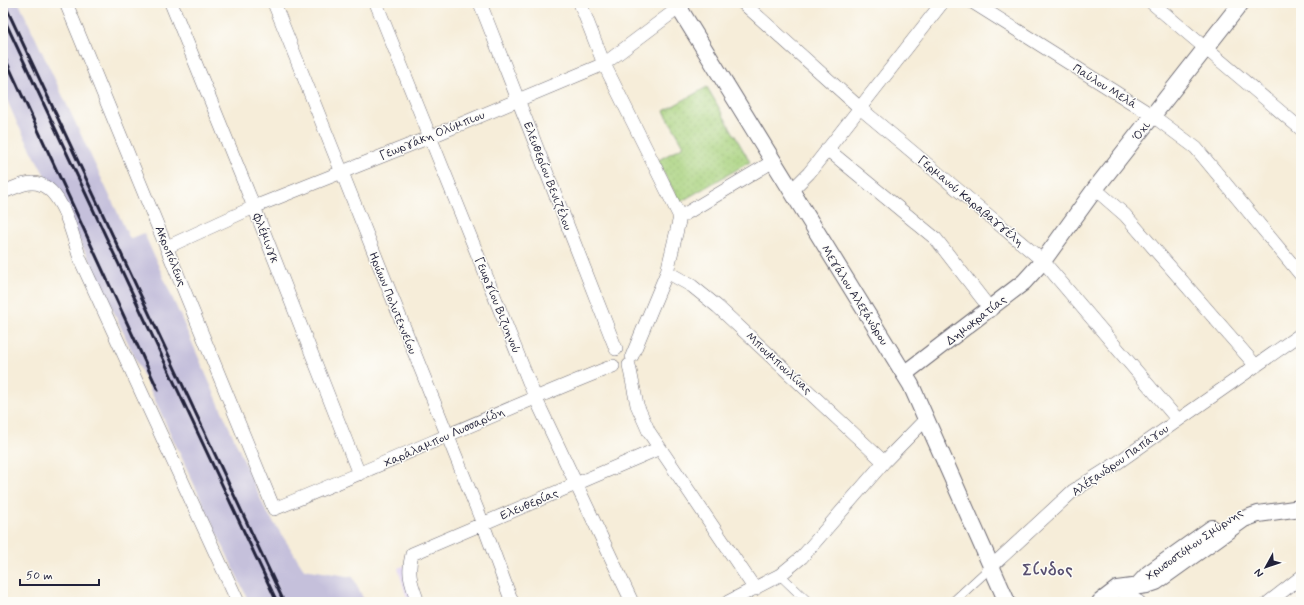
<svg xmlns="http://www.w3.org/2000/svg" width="1304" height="605" font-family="Mynerve,sans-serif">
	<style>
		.built { fill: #e1d4f4 }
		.railway { fill: #c5c0db }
		.grass { fill: url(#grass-dots); stroke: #647a5c }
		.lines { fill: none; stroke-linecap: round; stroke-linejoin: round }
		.pedestrian-casing { stroke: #6c6972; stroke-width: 10 }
		.minor-casing { stroke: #6c6972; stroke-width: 14 }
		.tertiary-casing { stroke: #6c6972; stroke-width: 18 }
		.pedestrian { stroke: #fff; stroke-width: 9 }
		.minor { stroke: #fff; stroke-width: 13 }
		.tertiary { stroke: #fff; stroke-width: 16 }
		.rail { stroke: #22223b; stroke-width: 3 }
		.labels { text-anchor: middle; stroke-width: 3; stroke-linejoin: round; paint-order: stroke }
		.street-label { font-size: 12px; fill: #22223b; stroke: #fdfcf7 }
		.district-label { font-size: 16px; font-weight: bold; letter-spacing: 1px; fill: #584f70; stroke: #fdfcf7 }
	</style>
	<defs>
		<pattern id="grass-dots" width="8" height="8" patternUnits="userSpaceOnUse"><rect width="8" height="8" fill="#a7d17d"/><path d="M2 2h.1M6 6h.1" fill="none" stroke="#8fb36d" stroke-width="1.8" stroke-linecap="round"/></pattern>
	</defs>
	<rect width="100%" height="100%" fill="#fdfcf7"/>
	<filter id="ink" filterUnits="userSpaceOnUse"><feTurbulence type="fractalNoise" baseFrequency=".025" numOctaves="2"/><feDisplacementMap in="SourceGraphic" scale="8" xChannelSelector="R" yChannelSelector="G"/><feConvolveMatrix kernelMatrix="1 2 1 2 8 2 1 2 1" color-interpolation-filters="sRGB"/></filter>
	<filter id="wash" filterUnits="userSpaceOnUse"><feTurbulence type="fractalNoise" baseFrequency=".012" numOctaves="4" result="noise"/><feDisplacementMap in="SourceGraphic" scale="16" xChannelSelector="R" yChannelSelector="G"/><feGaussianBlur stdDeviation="0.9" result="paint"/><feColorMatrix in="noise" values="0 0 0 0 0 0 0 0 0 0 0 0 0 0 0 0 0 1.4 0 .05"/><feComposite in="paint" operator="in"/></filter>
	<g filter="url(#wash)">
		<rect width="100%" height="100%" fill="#f6edd9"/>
		<path class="built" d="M409,564L421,602H408L398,568Z"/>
		<path class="railway" d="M3,3H19L130,239L144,233L265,509L304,569L353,577L364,600L362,602H249L89,259L17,123L3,91Z"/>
		<path class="grass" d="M707,87L750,162L680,202L657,161L684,146L664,111Z"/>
	</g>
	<g filter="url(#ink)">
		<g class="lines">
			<g class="pedestrian-casing">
				<path id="pedestrian" d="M780,575L808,602
					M953,602L992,566"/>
			</g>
			<g class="minor-casing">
				<path id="minor" d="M66,3L274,509C388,463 499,411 613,366
					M171,3L254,207L359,474
					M274,3L483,524L512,602
					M376,3L535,397L632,602
					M480,3L616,349
					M580,3L604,64L680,217L667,272L632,356
					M743,3L860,108L1043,261L1178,420
					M974,3L1153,116L1196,148L1301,275
					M1152,3L1301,129
					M827,149L936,239L991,310
					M1095,189L1125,215L1256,366
					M791,191L809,173L942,3
					M3,192C12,189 22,183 32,183C62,182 73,237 80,259L238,602
					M680,217L772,162
					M167,247L254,207L430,137L604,64L685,3
					M667,272L692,286L718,307L884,462
					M629,365L637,405L649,432L755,589
					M992,566L1073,491L1117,463L1301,334
					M1117,589L1139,602
					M418,602C411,583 407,574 412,554L660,448
					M728,602L780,575L802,557L884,462L925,420
					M1269,602L1301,577"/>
			</g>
			<g class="tertiary-casing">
				<path id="tertiary" d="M676,3L911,385L1007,602
					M904,374L1024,282L1043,261L1095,189L1241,3
					M1137,586L1149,573L1212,528
					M1100,602L1117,589L1147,585L1156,582L1244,519L1258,514L1301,508"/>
			</g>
			<use href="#pedestrian" class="pedestrian"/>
			<use href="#minor" class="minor"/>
			<use href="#tertiary" class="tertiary"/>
			<path class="rail" d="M4,3L284,602
				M3,17L277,602
				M3,54L158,390"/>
		</g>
	</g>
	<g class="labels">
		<g class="street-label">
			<text transform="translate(1105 86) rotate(32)" y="4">Παύλου Μελά</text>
			<text transform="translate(1141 131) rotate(-52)" y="4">Όχι</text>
			<text transform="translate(432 135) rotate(-22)" y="4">Γεωργάκη Ολύμπιου</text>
			<text transform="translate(548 176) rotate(69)" y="4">Ελευθερίου Βενιζέλου</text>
			<text transform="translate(971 201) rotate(40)" y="4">Γερμανού Καραβαγγέλη</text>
			<text transform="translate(266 238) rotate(69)" y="4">Φλέμινγκ</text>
			<text transform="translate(171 256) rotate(68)" y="4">Ακροπόλεως</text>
			<text transform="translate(855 295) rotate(58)" y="4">Μεγάλου Αλεξάνδρου</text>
			<text transform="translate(393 303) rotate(68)" y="4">Ηρώων Πολυτεχνείου</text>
			<text transform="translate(498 305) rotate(68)" y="4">Γεωργίου Βιζυηνού</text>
			<text transform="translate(976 320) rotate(-38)" y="4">Δημοκρατίας</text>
			<text transform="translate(779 363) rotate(43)" y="4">Μπουμπουλίνας</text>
			<text transform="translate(444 437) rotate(-24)" y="4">Χαράλαμπου Λυσσαρίδη</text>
			<text transform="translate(1120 460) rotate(-35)" y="4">Αλέξανδρου Παπάγου</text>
			<text transform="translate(529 504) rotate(-23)" y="4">Ελευθερίας</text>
			<text transform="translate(1194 544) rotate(-35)" y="4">Χρυσοστόμου Σμύρνης</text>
		</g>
		<g class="district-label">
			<text x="1048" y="575">Σίνδος</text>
		</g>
	</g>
	<rect width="1304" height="605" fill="none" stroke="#fdfcf7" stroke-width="16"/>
	<g transform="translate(1266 567) rotate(230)" stroke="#fdfcf7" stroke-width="3" paint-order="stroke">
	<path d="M0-3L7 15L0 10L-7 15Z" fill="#22223b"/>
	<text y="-6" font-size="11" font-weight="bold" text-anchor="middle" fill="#22223b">N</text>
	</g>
	<path d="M20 579v6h79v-6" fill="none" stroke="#22223b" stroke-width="2"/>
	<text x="26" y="579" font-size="12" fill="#22223b" stroke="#fdfcf7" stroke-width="3" paint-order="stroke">50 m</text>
</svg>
